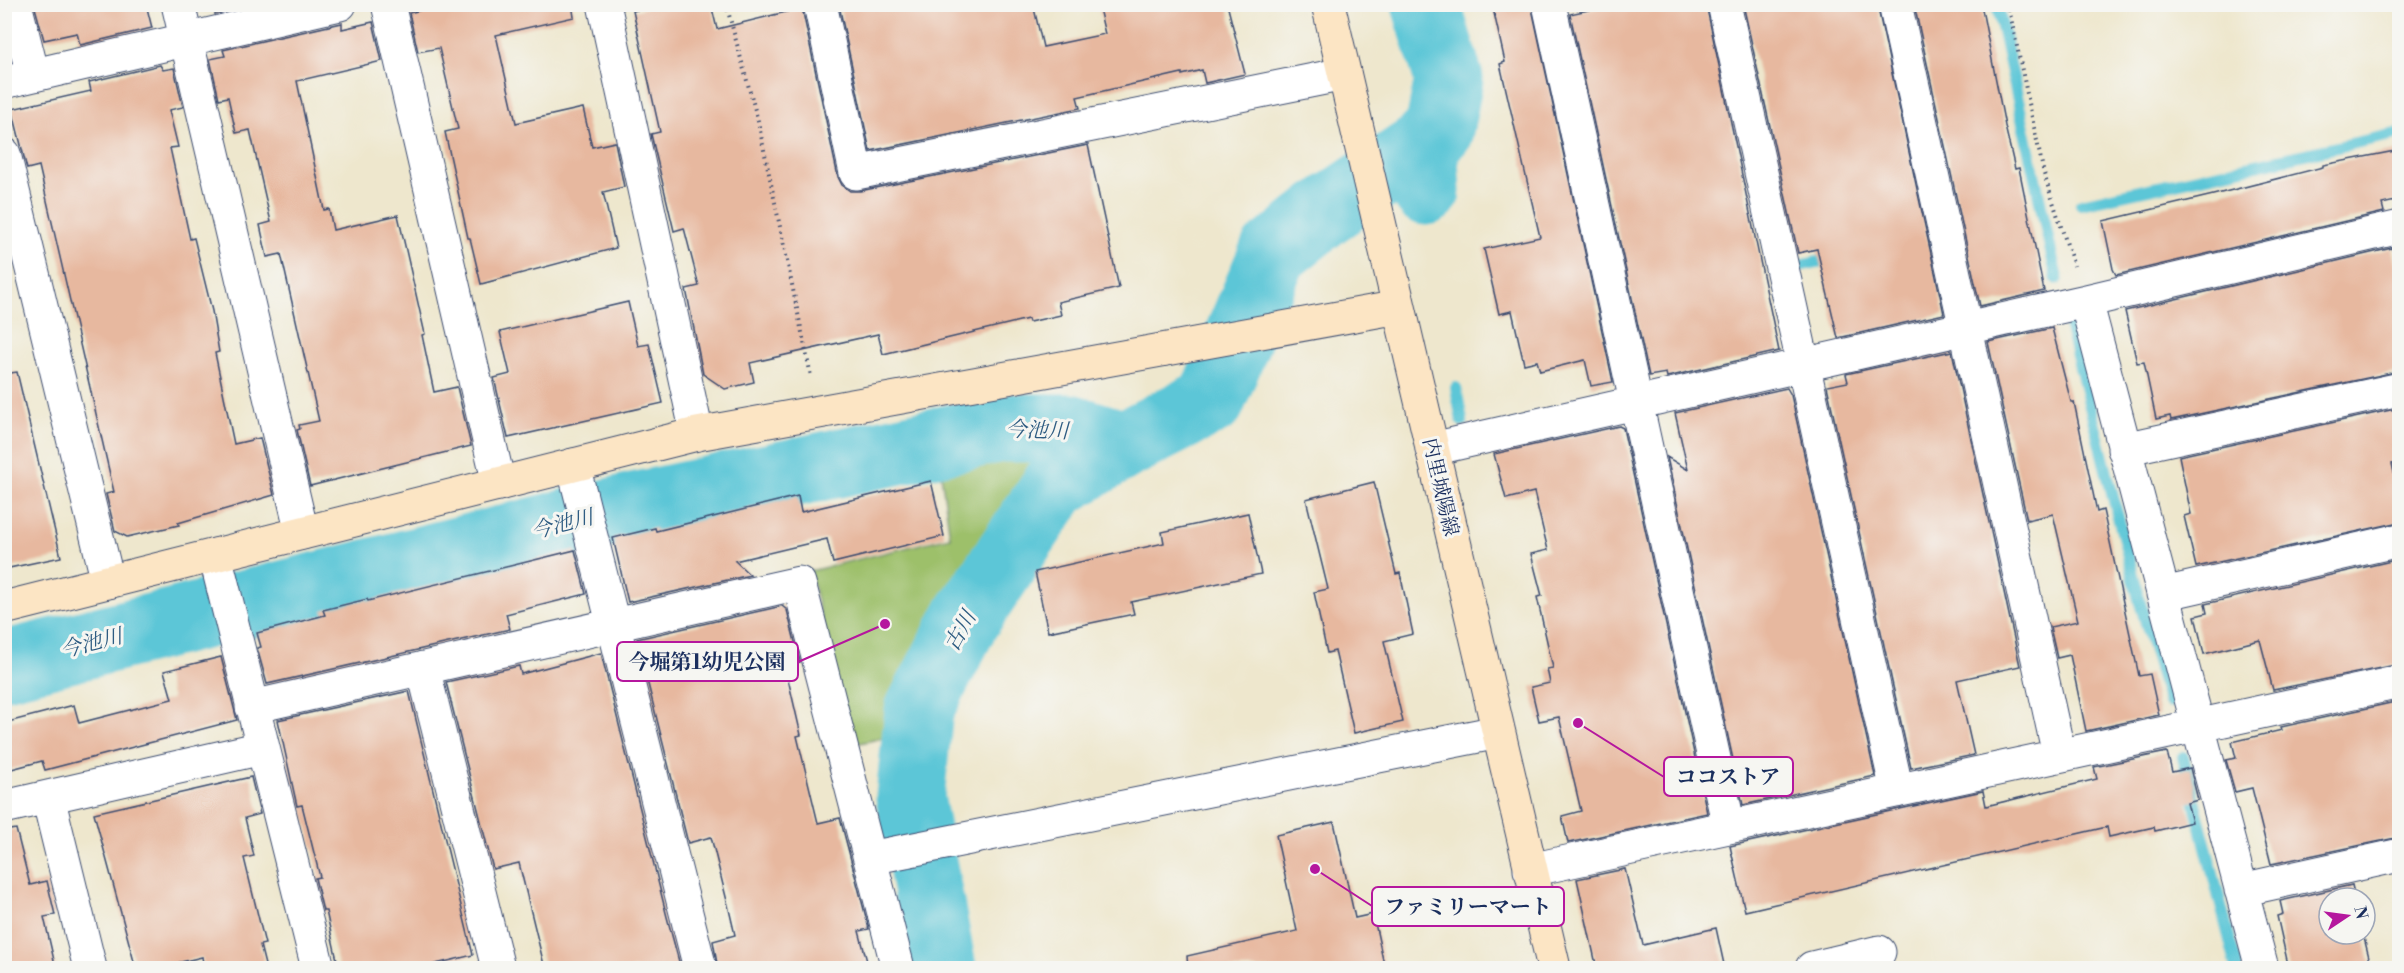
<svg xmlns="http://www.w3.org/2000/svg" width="2404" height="973" font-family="'Libre Bodoni','Noto Serif JP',serif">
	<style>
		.green { fill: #9dc06a; stroke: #5c7864; stroke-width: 1.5 }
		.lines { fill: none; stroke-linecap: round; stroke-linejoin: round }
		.stream { stroke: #5cc6d7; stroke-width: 12 }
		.river { stroke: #5cc6d7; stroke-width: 69 }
		.building { fill: #e7b89f }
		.street-casing { stroke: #3b4b6f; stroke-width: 35 }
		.secondary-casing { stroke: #3b4b6f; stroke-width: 35 }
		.path { stroke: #3b4b6f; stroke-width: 4; stroke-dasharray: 1.5 4.5; stroke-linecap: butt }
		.street { stroke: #fff; stroke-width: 33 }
		.secondary { stroke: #fce5c4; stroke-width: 33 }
		.labels { text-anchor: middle; stroke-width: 6; stroke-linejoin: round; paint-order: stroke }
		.street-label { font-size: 20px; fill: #1b2f5e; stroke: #f6f6f2 }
		.water-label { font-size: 21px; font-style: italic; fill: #2e5c82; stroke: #f6f6f2 }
		.leader { fill: none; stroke: #b5179e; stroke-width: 2 }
		.callout-dot { fill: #b5179e; stroke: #f6f6f2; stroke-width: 2 }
		.callout { fill: #f6f6f2; stroke: #b5179e; stroke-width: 2 }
		.callout-label { font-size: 21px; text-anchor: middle; font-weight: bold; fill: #1b2f5e }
	</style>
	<rect width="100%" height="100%" fill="#f6f6f2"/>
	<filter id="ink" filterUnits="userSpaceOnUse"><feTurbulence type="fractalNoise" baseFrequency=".0167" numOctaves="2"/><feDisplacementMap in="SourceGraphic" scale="12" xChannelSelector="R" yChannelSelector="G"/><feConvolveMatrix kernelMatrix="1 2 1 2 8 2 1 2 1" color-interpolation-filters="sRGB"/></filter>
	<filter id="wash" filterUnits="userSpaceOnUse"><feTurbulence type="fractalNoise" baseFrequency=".008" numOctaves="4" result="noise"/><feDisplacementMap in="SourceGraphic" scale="24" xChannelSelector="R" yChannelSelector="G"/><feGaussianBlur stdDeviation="1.35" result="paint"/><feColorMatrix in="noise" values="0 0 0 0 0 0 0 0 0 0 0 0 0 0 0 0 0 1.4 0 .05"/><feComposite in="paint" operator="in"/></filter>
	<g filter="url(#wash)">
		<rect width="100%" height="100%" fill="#eee7cd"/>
		<path class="green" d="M1024,452L1037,460L1028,487L917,678L896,735L851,745L810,571L950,537L941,474Z"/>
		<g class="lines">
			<path class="stream" d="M1997,4L2057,279
				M2081,204L2400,133
				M1799,266L1836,258
				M2070,328L2139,599L2169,702
				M1456,388L1462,421
				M2183,757L2237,968"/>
			<path class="river" d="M1426,4L1449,79L1439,130L1423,146L1426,191
				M4,665L633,507L1001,428H1069L1124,445
				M942,968L910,797L919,710L966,619L1057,484L1124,445L1211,401L1273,254L1324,213L1423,146"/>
		</g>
		<g id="blocks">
			<path class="building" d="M34,4H146L152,28L80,45L77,33L44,40Z
				M213,4H255L215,14Z
				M446,4H572L574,17L496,35L516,123L583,108L592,147L615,142L624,187L603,192L616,248L481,284L470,238H468L445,132L458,129L439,48L418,52L409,13Z
				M660,4H711L717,29L802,8L838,177L842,185L850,191H860L1088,145L1119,288L1058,302L1061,315L1029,322L1028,319L883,354L878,334L750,363L754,382L725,389L703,374L686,289L699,286L684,228L674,231L651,134L660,132L633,11Z
				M863,4H1033L1043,47L1105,34L1098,4H1227L1245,74L1205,83L1202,70L1182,75V73L1077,97L1080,108L870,151L840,10Z
				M1492,4H1531L1613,382L1591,386L1585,360L1540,371L1537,361L1524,364L1512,311L1499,314L1484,249L1540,237L1500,64L1505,62Z
				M1616,4H1706L1779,351L1667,377L1666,373L1649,376L1570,14Z
				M1743,4H1877L1944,314L1838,338L1817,249L1798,253Z
				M1914,4H1981L2005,126L2015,169L2019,168L2044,291L1980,306Z
				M373,22L382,61L297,81L324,210L329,209L333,230L398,215L425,334L422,335L434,392L457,387L471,446L310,486L297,430L300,429L299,425L319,421L281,254L267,257L260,225L271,222L250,130L236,133L228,97L219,99L210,59L225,56L223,50L342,23V29Z
				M160,65L163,70L174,68L183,107L169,110L178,147L170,148L190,239L194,238L212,311L219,352L215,353L234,444L260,438L274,495L178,523L179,525L127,537L115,531L106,494L114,492L39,166L27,169L12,109L91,91L89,82Z
				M2400,150V200L2382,204L2384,212L2116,275L2113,269L2103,221L2213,195L2323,167V165Z
				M2392,248L2400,284V371L2171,420L2170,416L2156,419L2144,362L2137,363L2125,311Z
				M628,302L638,346L649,344L663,403L508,438L494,378L510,374L500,332Z
				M2052,328L2071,402H2074L2097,512L2103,510L2139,676L2150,674L2159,715L2086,731L2070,655L2057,658L2050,627L2078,621L2053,514L2027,520L1988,342Z
				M1952,351L2020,666L1957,680L1974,755L1911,768L1827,386L1848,382L1846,374Z
				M17,372L61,557L9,568L4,550V374Z
				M1787,388L1791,395L1875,776L1743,805L1667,457L1688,470L1675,413Z
				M2400,408V463L2392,464L2400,499V522L2196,567L2184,516L2191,514L2179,456Z
				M1619,426L1623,428L1707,813L1568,843L1562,816L1581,811L1559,717L1539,721L1531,687L1550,683L1547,669L1553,668L1537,597L1542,596L1531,554L1548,550L1534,492L1506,499L1494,454Z
				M931,481L944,536L833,563L827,539L735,561L750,575L628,602L613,538L655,528L656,531L798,496L801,512Z
				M1374,482L1396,574L1400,573L1413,634L1384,641L1403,722L1354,733L1335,651L1327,653L1314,592L1328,589L1306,499Z
				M1248,513L1261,574L1131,602L1134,614L1048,632L1035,572L1164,543L1162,532Z
				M575,550L586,594L506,614L510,629L267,684L257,648L261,647L257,633L325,615L323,610L367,599L368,601Z
				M2400,559V664L2273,690L2260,640L2204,654L2195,616L2207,613L2205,604Z
				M782,606L787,610L800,662L785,666L801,735L797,736L818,823L840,818L869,929L859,931L869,969H718L713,941L735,935L728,905L711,837L688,843L638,644L637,639Z
				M601,653L667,917L681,969H545L519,863L493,869L446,682L519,666L521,674Z
				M221,657L237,720L45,770L42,761L4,771V723L74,705L79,723L172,699L164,671Z
				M409,691L473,955L415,969H339L326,911H323L315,878L320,877L302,805L297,806L278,720Z
				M2400,701V837L2271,864L2252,788L2235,792L2226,760L2236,758L2232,742L2282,730L2281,727Z
				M2167,752L2172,772L2190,768L2198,800L2187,803L2192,822L2155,831L2154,827L2109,837L2107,827L1745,911L1730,846L1983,791L1986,806L2097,779L2094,767Z
				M251,777L260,814L245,818L254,856L244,858L265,944L260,945L266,969H204L202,957L152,969H136L94,813Z
				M1334,822L1355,918L1373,914L1385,969H1188L1187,956L1297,931L1276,835Z
				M16,829L30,885L47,881L55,915L44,917L56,969H4V831Z
				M1625,869L1643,945L1716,928L1725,969H1597L1577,879Z
				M2352,885L2355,898H2329V934H2363L2372,969H2289L2277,916L2283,914L2280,901Z"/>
		</g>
	</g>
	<g filter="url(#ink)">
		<use href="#blocks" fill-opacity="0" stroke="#3b4b6f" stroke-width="1.5"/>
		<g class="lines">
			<g class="street-casing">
				<path id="street" d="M15,4L33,75
					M178,4L302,533
					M388,4L499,484
					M604,4L697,434
					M820,4L856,173L1344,74
					M1549,4L1729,827
					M1724,4L1897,791
					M1895,4L2059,755
					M4,82L340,4
					M4,154L108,582
					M2086,301L2262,968
					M1432,449L2086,301L2400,227
					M2124,449L2400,389
					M573,465L700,968
					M215,555L318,968
					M2163,594L2400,540
					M423,668L498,968
					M252,707L799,583L898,968
					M48,797L90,968
					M4,807L262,748
					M870,858L1498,732
					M1530,870L2400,682
					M2241,890L2400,855
					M1812,968L1879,952"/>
			</g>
			<g class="secondary-casing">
				<path id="secondary" d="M1328,4L1554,968
					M4,608L697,434L1399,307"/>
			</g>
			<path class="path" d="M726,4L758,121L811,376
				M2008,4L2044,174L2074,266"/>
			<use href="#street" class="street"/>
			<use href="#secondary" class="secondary"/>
		</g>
	</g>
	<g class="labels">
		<g class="street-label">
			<text transform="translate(1441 487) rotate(77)" y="7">内里城陽線</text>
		</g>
		<g class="water-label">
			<text transform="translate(1037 430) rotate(2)" y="7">今池川</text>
			<text transform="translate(562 524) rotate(-14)" y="7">今池川</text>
			<text transform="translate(960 631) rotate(-61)" y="7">古川</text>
			<text transform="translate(91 643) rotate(-14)" y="7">今池川</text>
		</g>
	</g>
	<path class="leader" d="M885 624L798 662M1578 723L1664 777M1315 869L1372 906"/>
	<g class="callout-dot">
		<circle cx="885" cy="624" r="6"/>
		<circle cx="1578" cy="723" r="6"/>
		<circle cx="1315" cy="869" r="6"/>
	</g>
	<g class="callout">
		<rect x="617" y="642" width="181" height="39" rx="6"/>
		<rect x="1664" y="757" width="129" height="39" rx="6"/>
		<rect x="1372" y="887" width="192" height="39" rx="6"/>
	</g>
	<g class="callout-label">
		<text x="707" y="669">今堀第1幼児公園</text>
		<text x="1728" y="784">ココストア</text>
		<text x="1468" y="914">ファミリーマート</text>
	</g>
	<rect width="2404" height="973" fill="none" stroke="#f6f6f2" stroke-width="24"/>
	<g transform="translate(2347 916) rotate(77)"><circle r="28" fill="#f6f6f2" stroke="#9ea6b7" stroke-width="1.5"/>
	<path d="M0-4.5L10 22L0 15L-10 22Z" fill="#b5179e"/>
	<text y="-9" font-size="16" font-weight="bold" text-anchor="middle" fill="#1b2f5e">N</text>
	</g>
</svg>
